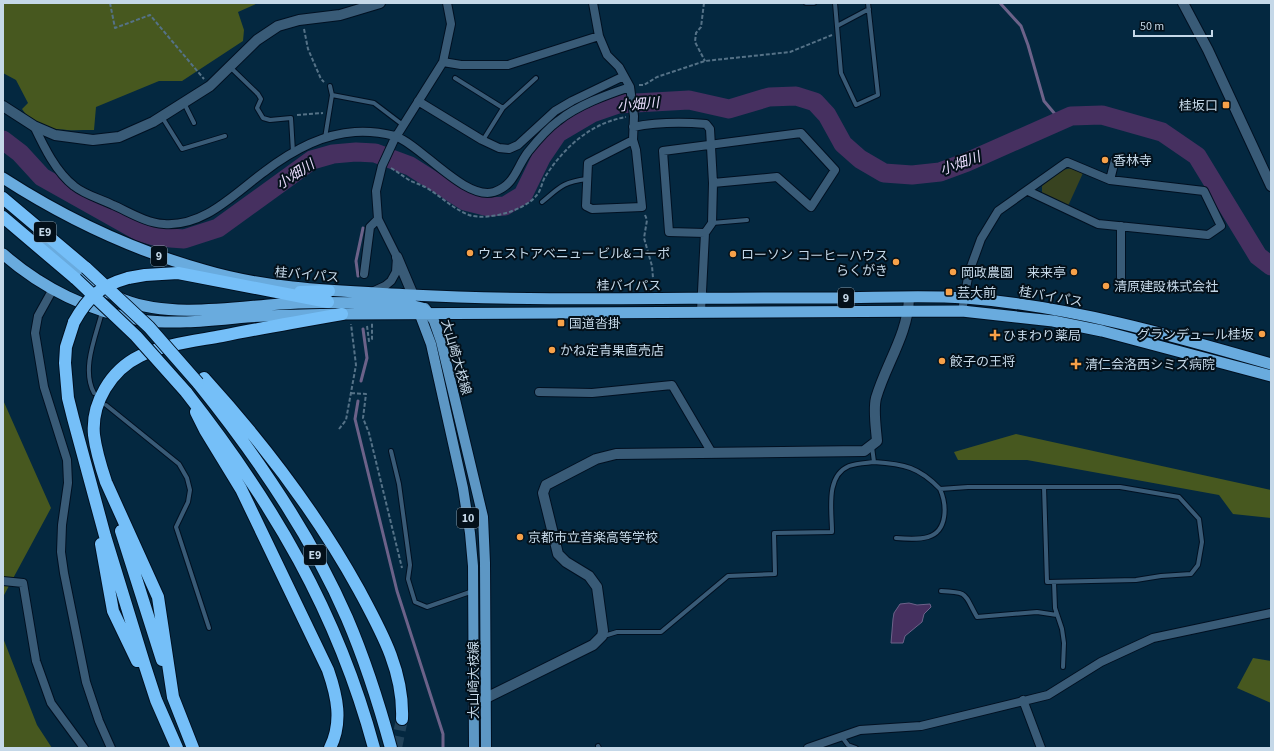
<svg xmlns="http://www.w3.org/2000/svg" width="1274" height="751" font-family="'Source Sans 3','Noto Sans JP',sans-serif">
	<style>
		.green { fill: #384320 }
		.forest { fill: #47581f }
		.water { fill: #463060; stroke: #6c6289 }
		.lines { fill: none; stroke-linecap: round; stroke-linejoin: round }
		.stream { stroke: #6c6289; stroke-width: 3 }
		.river { stroke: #463060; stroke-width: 19 }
		.motorway-tunnel { stroke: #214259; stroke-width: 12; stroke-dasharray: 12 6; stroke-linecap: butt }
		.service-casing { stroke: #001021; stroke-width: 6 }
		.minor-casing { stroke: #001021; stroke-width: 10 }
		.tertiary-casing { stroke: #001021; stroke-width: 12 }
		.secondary-casing { stroke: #001021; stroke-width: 12 }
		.primary-casing { stroke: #001021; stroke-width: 12 }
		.trunk-casing { stroke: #001021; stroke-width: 13 }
		.motorway-casing { stroke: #001021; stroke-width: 14 }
		.path { stroke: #557287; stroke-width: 2; stroke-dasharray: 4 2; stroke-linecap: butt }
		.service { stroke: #395b77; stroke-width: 4 }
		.minor { stroke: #395b77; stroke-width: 8 }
		.tertiary { stroke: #395b77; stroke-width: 10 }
		.secondary { stroke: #395b77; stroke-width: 10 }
		.primary { stroke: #5d97c4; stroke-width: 10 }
		.trunk { stroke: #69abde; stroke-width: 11 }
		.motorway { stroke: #75bff8; stroke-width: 12 }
		.motorway-bridge-casing { stroke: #001021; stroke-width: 14; stroke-linecap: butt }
		.motorway-bridge { stroke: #75bff8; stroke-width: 12 }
		.poi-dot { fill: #f7a149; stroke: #03101a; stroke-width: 1.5 }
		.labels { text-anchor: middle; stroke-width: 4; stroke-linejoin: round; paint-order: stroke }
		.shield { fill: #03101a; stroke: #8b9caa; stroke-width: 1 }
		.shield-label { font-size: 12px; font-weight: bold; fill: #c5d8e8 }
		.poi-label { font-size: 13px; fill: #c5d8e8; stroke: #03101a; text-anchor: start }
		.street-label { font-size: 13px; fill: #c5d8e8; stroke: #03101a }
		.water-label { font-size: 14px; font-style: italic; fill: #e9dcfc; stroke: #03101a }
	</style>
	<rect width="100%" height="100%" fill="#042840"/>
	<path class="green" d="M1072,168L1083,173L1068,206L1042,194V186L1062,170Z"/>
	<path class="forest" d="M3,3H258L238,12L244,30L243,41L182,81H159L96,107L94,130C68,130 38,134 22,109L28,103L16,80L3,73Z
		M3,400L51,508L3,597Z
		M1016,434L1271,490V518L1233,514L1219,495L1027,460H958L954,452Z
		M3,638L37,725L52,748H3Z
		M1253,658L1271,661V703L1237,688Z"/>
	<path class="water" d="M909,603L917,605L930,604L931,607L924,614L922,622L905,636L903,643H891L893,619L894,613L900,604Z"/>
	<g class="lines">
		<path class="stream" d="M1000,3L1021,26L1028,45L1044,101L1060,120
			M358,276L356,261L363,228
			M361,381L367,358L363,329
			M358,401L355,419L397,591L443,734V748"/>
		<path class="river" d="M3,140L20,153L42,177L140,232L157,237L184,239L218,228L312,160L333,154L356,152L375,153L410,166L465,201L489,207L505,206L523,195L541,158L558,133L592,113L618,104L689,100L729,109L769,97L796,96L815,102L827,115L843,144L860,159L884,173L912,175L940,172L967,162L1071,116L1102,115L1162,132L1197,156L1258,256L1271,266"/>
		<path class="motorway-tunnel" d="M396,748L402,719"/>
		<g class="service-casing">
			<path id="service" d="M806,3H814
				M835,3L841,73L856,105L878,95L868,3
				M837,26L869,9
				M230,67L258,94L261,99L257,108L263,118L270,120L291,118L293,152
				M455,78L503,108
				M332,95L374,103L403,125
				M184,103L194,123
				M162,117L182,149L225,136
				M325,138L332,95L330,86
				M483,140L503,108L536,78
				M542,202C560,187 563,182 587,179
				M712,223L747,220
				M94,393C81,369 96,336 102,312
				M106,405L179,464L187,478L190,490L188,502L176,527L209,628
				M872,447L874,462C904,464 919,467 940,489L968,487H1120L1179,497L1199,519L1202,542L1198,565L1191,574L1161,576L1136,580L1047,582L1044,487
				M391,451L399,484L410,565L408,579L415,602L427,607L473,591
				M896,538C907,539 918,540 928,537C948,531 947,505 940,489
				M1054,582L1055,608L1062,629L1064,643L1063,667
				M941,591C969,592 964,594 977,617L1037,612L1057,615
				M604,636L617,632H661L728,576L775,574L774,533L832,532C832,511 825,476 849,466C857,463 866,463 874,462
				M842,737L848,745L856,748
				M598,746L599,748"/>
		</g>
		<g class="minor-casing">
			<path id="minor" d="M593,3L599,36L607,55L619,67L630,87L634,116L633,140L636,150L642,207L592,209L586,206L588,163L633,140
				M443,62L461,65H508L599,36
				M418,101L482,140L499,148L509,149L518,145L555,111L572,101L624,76
				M34,126C44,147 56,172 74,186C85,195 101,199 113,205C129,212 146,223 164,224C204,227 234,194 264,172C290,152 322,134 355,132C368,131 383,133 395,136C421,145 465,201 494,192C515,185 516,168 528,152C536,142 547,129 558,121C578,105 606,95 630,87
				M633,127C658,122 681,122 706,124L710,129L713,183L712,223L705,233L701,311
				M1110,180L1115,160
				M705,233L669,232L663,151L801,133L835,170L811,207L777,177L713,183
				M364,274L370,227L378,219
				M1121,283V226
				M53,289L38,316L35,333L44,387L67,460L68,483L62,525L61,552L64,573L86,682L99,721L111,748
				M372,292L385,286L391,281L396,272L397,257L378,219L376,191L382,166L394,140L443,62L451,24L447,3
				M962,311L969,272L981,239L998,211L1067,162L1110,180L1204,191L1221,226L1208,235L1098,224L1028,191
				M539,392L592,393L672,385L712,453
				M3,581L23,583L36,661L51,703L84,748
				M1023,700L1041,748
				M808,748L860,730L921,726L1048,695L1101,662L1153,638L1271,613"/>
		</g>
		<g class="tertiary-casing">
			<path id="tertiary" d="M1183,3L1208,50L1271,186
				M397,257L413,295
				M474,697L486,698L593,645L602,636L603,631L597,587L589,576L566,562L558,554L543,493L546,485L596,459L616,454L864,451L877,441C876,428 873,410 876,398C886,364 908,334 909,298"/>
		</g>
		<g class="secondary-casing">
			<path id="secondary" d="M3,106L34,126L55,135L93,140L119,137L153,122L210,86L257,40L278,26L299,20L340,15L380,3"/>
		</g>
		<g class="primary-casing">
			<path id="primary" d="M417,307L431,344L463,488L470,533L473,566L474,748
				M425,308L434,321L441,341L483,517L485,563L486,748"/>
		</g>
		<g class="trunk-casing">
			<path id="trunk" d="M3,178C65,218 132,250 204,270C271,290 341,291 411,295C550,302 689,297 828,298C874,298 920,295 965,298C1069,306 1171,335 1271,364
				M46,242C70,263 93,288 124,300C176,320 244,305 298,303C336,301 373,304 410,305L422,308L427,312
				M3,254C42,288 90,312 141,320C176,325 213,320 247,317C279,315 310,315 342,314L962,311L1053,321L1102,331L1271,376"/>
		</g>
		<g class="motorway-casing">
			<path id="motorway" d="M3,198L86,268
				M3,217L76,279
				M128,278L145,275L178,273L328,302
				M300,292L329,291
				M74,322L66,347L65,363L68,398L73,418L105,536L144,663L156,700L177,748
				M204,378C263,443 316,512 359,590C381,631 404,671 402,719
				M198,383C256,455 310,533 347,618C365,660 379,704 391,748
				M186,392C273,503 337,611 374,748
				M196,412L205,430L241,489L328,670C337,696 343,722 330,748
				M121,531L162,660
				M101,544L113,611L137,661
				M193,748L173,697L158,597L106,482C101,467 96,451 94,435C91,403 111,370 140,356C165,344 195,341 222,336C262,328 302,321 342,314"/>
		</g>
		<path class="path" d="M110,3L115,28L150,15L204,79
			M704,3L701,27L696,33L695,42L705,61
			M304,29L308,49L321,79L324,82
			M639,85H644L657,77L705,61L790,52L832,35
			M297,115L323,113
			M391,168C398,172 405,178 411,181C415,183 419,184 423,186C439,194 451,208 469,215C487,221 524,211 536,196C541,191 542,182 545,177C564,147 591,123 626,117
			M645,215L647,220L644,238L652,266L654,290
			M367,326L369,341L372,339V323
			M351,393L366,394L363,418L369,433L402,568
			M339,429L346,420L356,365L351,324"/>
		<use href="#service" class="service"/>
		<use href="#minor" class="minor"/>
		<use href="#tertiary" class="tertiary"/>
		<use href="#secondary" class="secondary"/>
		<use href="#primary" class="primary"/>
		<use href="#trunk" class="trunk"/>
		<use href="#motorway" class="motorway"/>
		<g class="motorway-bridge-casing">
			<path id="motorway-bridge" d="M86,268L149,327L198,383
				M76,279L136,336L186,392
				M74,322C88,297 100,286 128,278"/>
		</g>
		<use href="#motorway-bridge" class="motorway-bridge"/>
	</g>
	<g class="poi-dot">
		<rect x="1222" y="101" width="8" height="8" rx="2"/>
		<circle cx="1105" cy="160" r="4"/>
		<circle cx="470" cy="253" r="4"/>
		<circle cx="733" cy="254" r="4"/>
		<circle cx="896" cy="262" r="4"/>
		<circle cx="953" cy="272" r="4"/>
		<circle cx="1074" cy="272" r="4"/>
		<circle cx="1106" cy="286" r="4"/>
		<rect x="945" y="288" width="8" height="8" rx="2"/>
		<rect x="557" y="319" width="8" height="8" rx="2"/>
		<circle cx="1262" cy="334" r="4"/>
		<path d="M993 329h4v4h4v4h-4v4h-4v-4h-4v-4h4z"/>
		<circle cx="552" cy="350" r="4"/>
		<circle cx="942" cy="361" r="4"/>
		<path d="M1074 358h4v4h4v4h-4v4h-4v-4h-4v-4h4z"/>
		<circle cx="520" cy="537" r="4"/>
	</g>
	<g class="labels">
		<g class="shield">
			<rect x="34" y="222" width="22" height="20" rx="3"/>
			<rect x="151" y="246" width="16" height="20" rx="3"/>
			<rect x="838" y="288" width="16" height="20" rx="3"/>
			<rect x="457" y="508" width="22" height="20" rx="3"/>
			<rect x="304" y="545" width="22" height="20" rx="3"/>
		</g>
		<g class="shield-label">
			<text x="45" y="236">E9</text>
			<text x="159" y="260">9</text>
			<text x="846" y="302">9</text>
			<text x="468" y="522">10</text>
			<text x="315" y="559">E9</text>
		</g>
		<g class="poi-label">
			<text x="1218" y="110" text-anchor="end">桂坂口</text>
			<text x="1113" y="165">香林寺</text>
			<text x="478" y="258">ウェストアベニュー ビル&amp;コーポ</text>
			<text x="741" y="259">ローソン</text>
			<text x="888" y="260" text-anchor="end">コーヒーハウス<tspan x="888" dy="15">らくがき</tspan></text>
			<text x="961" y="277">岡政農園</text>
			<text x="1066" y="277" text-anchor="end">来来亭</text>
			<text x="1114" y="291">清原建設株式会社</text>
			<text x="957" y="297">芸大前</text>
			<text x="569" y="328">国道沓掛</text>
			<text x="1254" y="339" text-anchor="end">グランデュール桂坂</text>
			<text x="1003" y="340">ひまわり薬局</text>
			<text x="560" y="355">かね定青果直売店</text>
			<text x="950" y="366">餃子の王将</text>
			<text x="1085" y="369">清仁会洛西シミズ病院</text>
			<text x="528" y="542">京都市立音楽高等学校</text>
		</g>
		<g class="street-label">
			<text transform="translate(307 274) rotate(5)" y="5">桂バイパス</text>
			<text x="629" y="290">桂バイパス</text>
			<text transform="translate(1051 296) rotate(10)" y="5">桂バイパス</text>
			<text transform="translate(457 357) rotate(74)" y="5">大山崎大枝線</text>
			<text transform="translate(473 680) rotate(-90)" y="5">大山崎大枝線</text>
		</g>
		<g class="water-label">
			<text transform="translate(638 104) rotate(-5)" y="5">小畑川</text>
			<text transform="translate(960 163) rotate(-20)" y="5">小畑川</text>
			<text transform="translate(295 174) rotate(-33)" y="5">小畑川</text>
		</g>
	</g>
	<rect width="1274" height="751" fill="none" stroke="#c5d8e8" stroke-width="8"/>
	<path d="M1134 30v6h78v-6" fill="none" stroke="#c5d8e8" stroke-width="2"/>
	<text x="1140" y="30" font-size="12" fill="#c5d8e8" stroke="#03101a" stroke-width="3" paint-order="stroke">50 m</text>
</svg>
